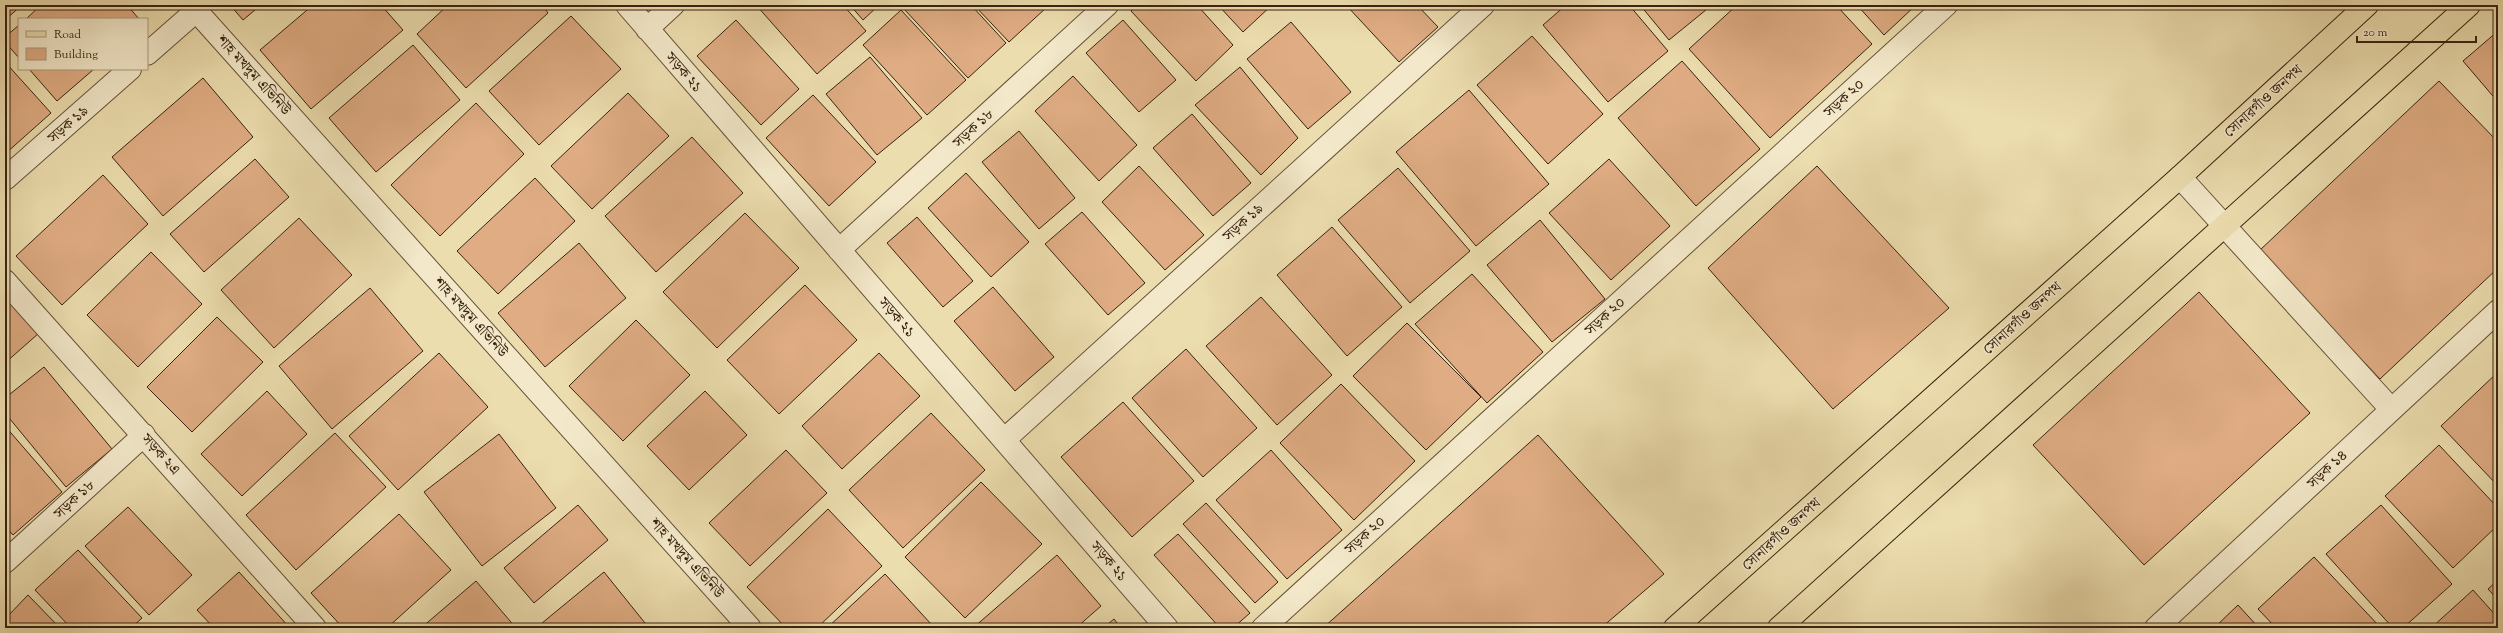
<svg xmlns="http://www.w3.org/2000/svg" width="2503" height="633" font-family="'Sorts Mill Goudy','Noto Serif Bengali',serif">
	<style>
		.building { fill: #dfac83; stroke: #392210 }
		.lines { fill: none; stroke-linecap: round; stroke-linejoin: round }
		.minor-casing { stroke: #665138; stroke-width: 24 }
		.major-casing { stroke: #392210; stroke-width: 24 }
		.minor { stroke: #f3e9ca; stroke-width: 22 }
		.major { stroke: #ecddae; stroke-width: 22 }
		.labels { text-anchor: middle; stroke-width: 3; stroke-linejoin: round; paint-order: stroke }
		.street-label { font-size: 15px; fill: #392210; stroke: #f3e9ca }
	</style>
	<rect width="100%" height="100%" fill="#ecddae"/>
	<filter id="stains"><feTurbulence type="fractalNoise" baseFrequency=".005" numOctaves="4"/><feColorMatrix values="0 0 0 0 .2 0 0 0 0 .09 0 0 0 0 .02 0 0 0 .5 -.17"/></filter>
	<radialGradient id="worn" r=".72"><stop offset=".6" stop-color="#630" stop-opacity="0"/><stop offset="1" stop-color="#630" stop-opacity=".3"/></radialGradient>
	<path class="building" d="M5,5H22L5,20Z
		M41,5H127L139,19H26Z
		M230,5H261L243,20Z
		M313,5H381L403,30L311,109L260,50Z
		M448,5H542L548,13L466,88L417,34Z
		M756,5H843L866,31L817,74Z
		M850,5H879L863,20Z
		M908,5H971L1006,43L968,78L904,9Z
		M974,5H1045L1047,7L1009,42Z
		M1138,5H1197L1233,45L1196,81L1131,11Z
		M1218,5H1272L1243,32Z
		M1346,5H1417L1438,27L1399,62Z
		M1566,5H1629L1668,51L1608,102L1543,25Z
		M1640,5H1712L1669,40Z
		M1737,5H1836L1872,44L1770,138L1689,49Z
		M1857,5H1916L1884,35Z
		M901,10L966,80L927,115L863,45Z
		M571,16L621,69L539,145L489,91Z
		M736,20L799,89L761,125L697,56Z
		M1123,20L1176,80L1139,112L1086,53Z
		M1291,22L1351,92L1308,129L1247,59Z
		M19,25V58L5,42V37Z
		M2498,31V102L2463,61Z
		M1532,36L1603,114L1548,164L1477,85Z
		M413,45L460,100L376,172L329,118Z
		M870,57L922,118L877,155L826,94Z
		M1682,61L1760,149L1696,206L1618,118Z
		M5,62L51,113L5,154Z
		M1240,67L1298,138L1261,175L1195,105Z
		M29,69H94L57,101Z
		M1073,76L1137,145L1099,181L1035,111Z
		M203,78L253,137L163,216L112,157Z
		M2439,81L2498,142V268L2380,379L2259,251Z
		M1469,90L1549,184L1476,246L1396,152Z
		M628,93L669,136L592,209L551,166Z
		M813,95L876,162L829,206L766,138Z
		M476,103L524,154L440,236L391,185Z
		M1192,114L1251,183L1213,216L1153,148Z
		M1019,131L1075,198L1039,229L982,162Z
		M692,137L743,193L656,272L605,216Z
		M255,159L289,197L204,272L170,234Z
		M1609,159L1670,226L1611,280L1549,213Z
		M1139,166L1204,235L1165,270L1102,202Z
		M1817,166L1949,308L1833,409L1708,268Z
		M1398,168L1470,251L1410,303L1338,220Z
		M966,173L1029,242L991,277L928,208Z
		M103,175L148,224L62,305L16,256Z
		M535,178L575,221L498,294L457,251Z
		M1082,212L1145,283L1108,315L1045,244Z
		M745,213L799,268L717,348L663,292Z
		M917,217L973,281L943,307L887,243Z
		M299,218L352,275L274,348L221,290Z
		M1540,220L1605,299L1552,342L1487,265Z
		M1332,227L1402,307L1347,356L1277,275Z
		M579,243L626,298L545,367L498,313Z
		M151,252L202,304L138,367L87,315Z
		M1472,274L1543,352L1487,403L1415,324Z
		M805,285L857,340L779,414L727,360Z
		M993,287L1054,357L1015,391L954,321Z
		M370,288L423,351L332,429L279,366Z
		M2199,292L2310,413L2144,565L2033,445Z
		M5,293L39,333L5,363Z
		M1261,297L1332,375L1277,425L1206,346Z
		M217,317L263,362L192,432L147,387Z
		M636,320L690,375L623,441L569,386Z
		M1407,323L1481,397L1426,450L1353,376Z
		M1186,349L1257,428L1203,477L1132,398Z
		M439,353L488,407L398,490L349,436Z
		M879,353L920,396L842,469L802,426Z
		M44,367L112,449L66,487L5,413V398Z
		M2498,372V486L2441,426Z
		M1341,384L1415,461L1354,520L1280,443Z
		M267,391L307,434L242,496L201,454Z
		M705,391L747,435L689,490L647,446Z
		M1123,402L1194,481L1132,537L1061,457Z
		M931,413L985,470L903,548L849,490Z
		M5,426L62,492L13,535L5,526Z
		M335,433L386,487L296,570L246,515Z
		M499,434L556,508L482,566L424,492Z
		M1538,435L1664,574L1601,628H1323Z
		M2439,445L2498,508V525L2453,568L2385,496Z
		M786,450L827,493L750,566L709,523Z
		M1271,450L1342,530L1287,579L1216,500Z
		M981,482L1042,544L965,618L905,557Z
		M1206,503L1278,582L1255,603L1183,524Z
		M578,505L608,540L534,603L504,568Z
		M2381,505L2452,584L2403,628H2393L2326,554Z
		M128,507L192,575L149,615L85,546Z
		M828,509L882,566L817,628H786L747,587Z
		M399,514L451,570L387,628H343L311,593Z
		M1178,534L1250,613L1233,628H1220L1154,555Z
		M78,550L142,618L131,628H71L35,590Z
		M1057,555L1101,606L1076,628H973Z
		M2314,557L2381,628H2276L2258,609Z
		M239,572L290,628H214L197,610Z
		M604,572L649,628H536Z
		M885,574L932,625L928,628H827Z
		M2498,580V600L2488,589Z
		M476,581L516,628H421Z
		M2473,590L2498,618V628H2431Z
		M28,595L60,628H13L5,619Z
		M2238,605L2259,628H2214Z
		M1114,619L1121,628H1103Z"/>
	<g class="lines">
		<g class="minor-casing">
			<path id="minor" d="M191,5L750,628
				M627,5L1167,628
				M647,29L673,5
				M147,54L196,11
				M2180,177L2391,409
				M5,179L130,69
				M839,250L1107,5
				M5,281L315,628
				M1004,440L1483,5
				M5,562L144,435
				M1263,628L1946,5
				M2156,628L2498,311"/>
		</g>
		<g class="major-casing">
			<path id="major" d="M1675,628L2180,177L2367,5
				M1779,628L2469,5"/>
		</g>
		<use href="#minor" class="minor"/>
		<use href="#major" class="major"/>
	</g>
	<g class="labels">
		<g class="street-label">
			<text transform="translate(684 72) rotate(49)" y="5">সড়ক ২১</text>
			<text transform="translate(254 75) rotate(48)" y="5">শাহ মখদুম এভিনিউ</text>
			<text transform="translate(1844 98) rotate(-42)" y="5">সড়ক ২০</text>
			<text transform="translate(2263 101) rotate(-42)" y="5">সোনারগাঁও জনপথ</text>
			<text transform="translate(68 124) rotate(-41)" y="5">সড়ক ১৯</text>
			<text transform="translate(973 128) rotate(-43)" y="5">সড়ক ১৮</text>
			<text transform="translate(1243 222) rotate(-42)" y="5">সড়ক ১৯</text>
			<text transform="translate(1605 316) rotate(-42)" y="5">সড়ক ২০</text>
			<text transform="translate(471 317) rotate(48)" y="5">শাহ মখদুম এভিনিউ</text>
			<text transform="translate(897 317) rotate(49)" y="5">সড়ক ২১</text>
			<text transform="translate(2022 318) rotate(-42)" y="5">সোনারগাঁও জনপথ</text>
			<text transform="translate(161 454) rotate(48)" y="5">সড়ক ২এ</text>
			<text transform="translate(2327 469) rotate(-43)" y="5">সড়ক ১৪</text>
			<text transform="translate(74 499) rotate(-43)" y="5">সড়ক ১৮</text>
			<text transform="translate(1781 534) rotate(-42)" y="5">সোনারগাঁও জনপথ</text>
			<text transform="translate(1365 535) rotate(-42)" y="5">সড়ক ২০</text>
			<text transform="translate(687 558) rotate(48)" y="5">শাহ মখদুম এভিনিউ</text>
			<text transform="translate(1109 561) rotate(49)" y="5">সড়ক ২১</text>
		</g>
	</g>
	<rect width="2503" height="633" fill="none" stroke="#ecddae" stroke-width="20"/>
	<rect x="6" y="6" width="2491" height="621" fill="none" stroke="#392210" stroke-width="2"/>
	<rect x="10" y="10" width="2483" height="613" fill="none" stroke="#392210"/>
	<rect x="18" y="18" width="130" height="52" fill="#f3e9ca" stroke="#a99980"/>
	<rect x="26" y="31" width="20" height="6" fill="#ecddae" stroke="#a99980"/>
	<text x="54" y="38" font-size="12" fill="#392210">Road</text>
	<rect x="26" y="48" width="20" height="12" fill="#dfac83" stroke="#a99980"/>
	<text x="54" y="58" font-size="12" fill="#392210">Building</text>
	<path d="M2357 36v6h119v-6" fill="none" stroke="#392210" stroke-width="2"/>
	<text x="2363" y="36" font-size="12" fill="#392210" stroke="#f3e9ca" stroke-width="3" paint-order="stroke">20 m</text>
	<rect width="100%" height="100%" filter="url(#stains)"/>
	<rect width="100%" height="100%" fill="url(#worn)"/>
</svg>
